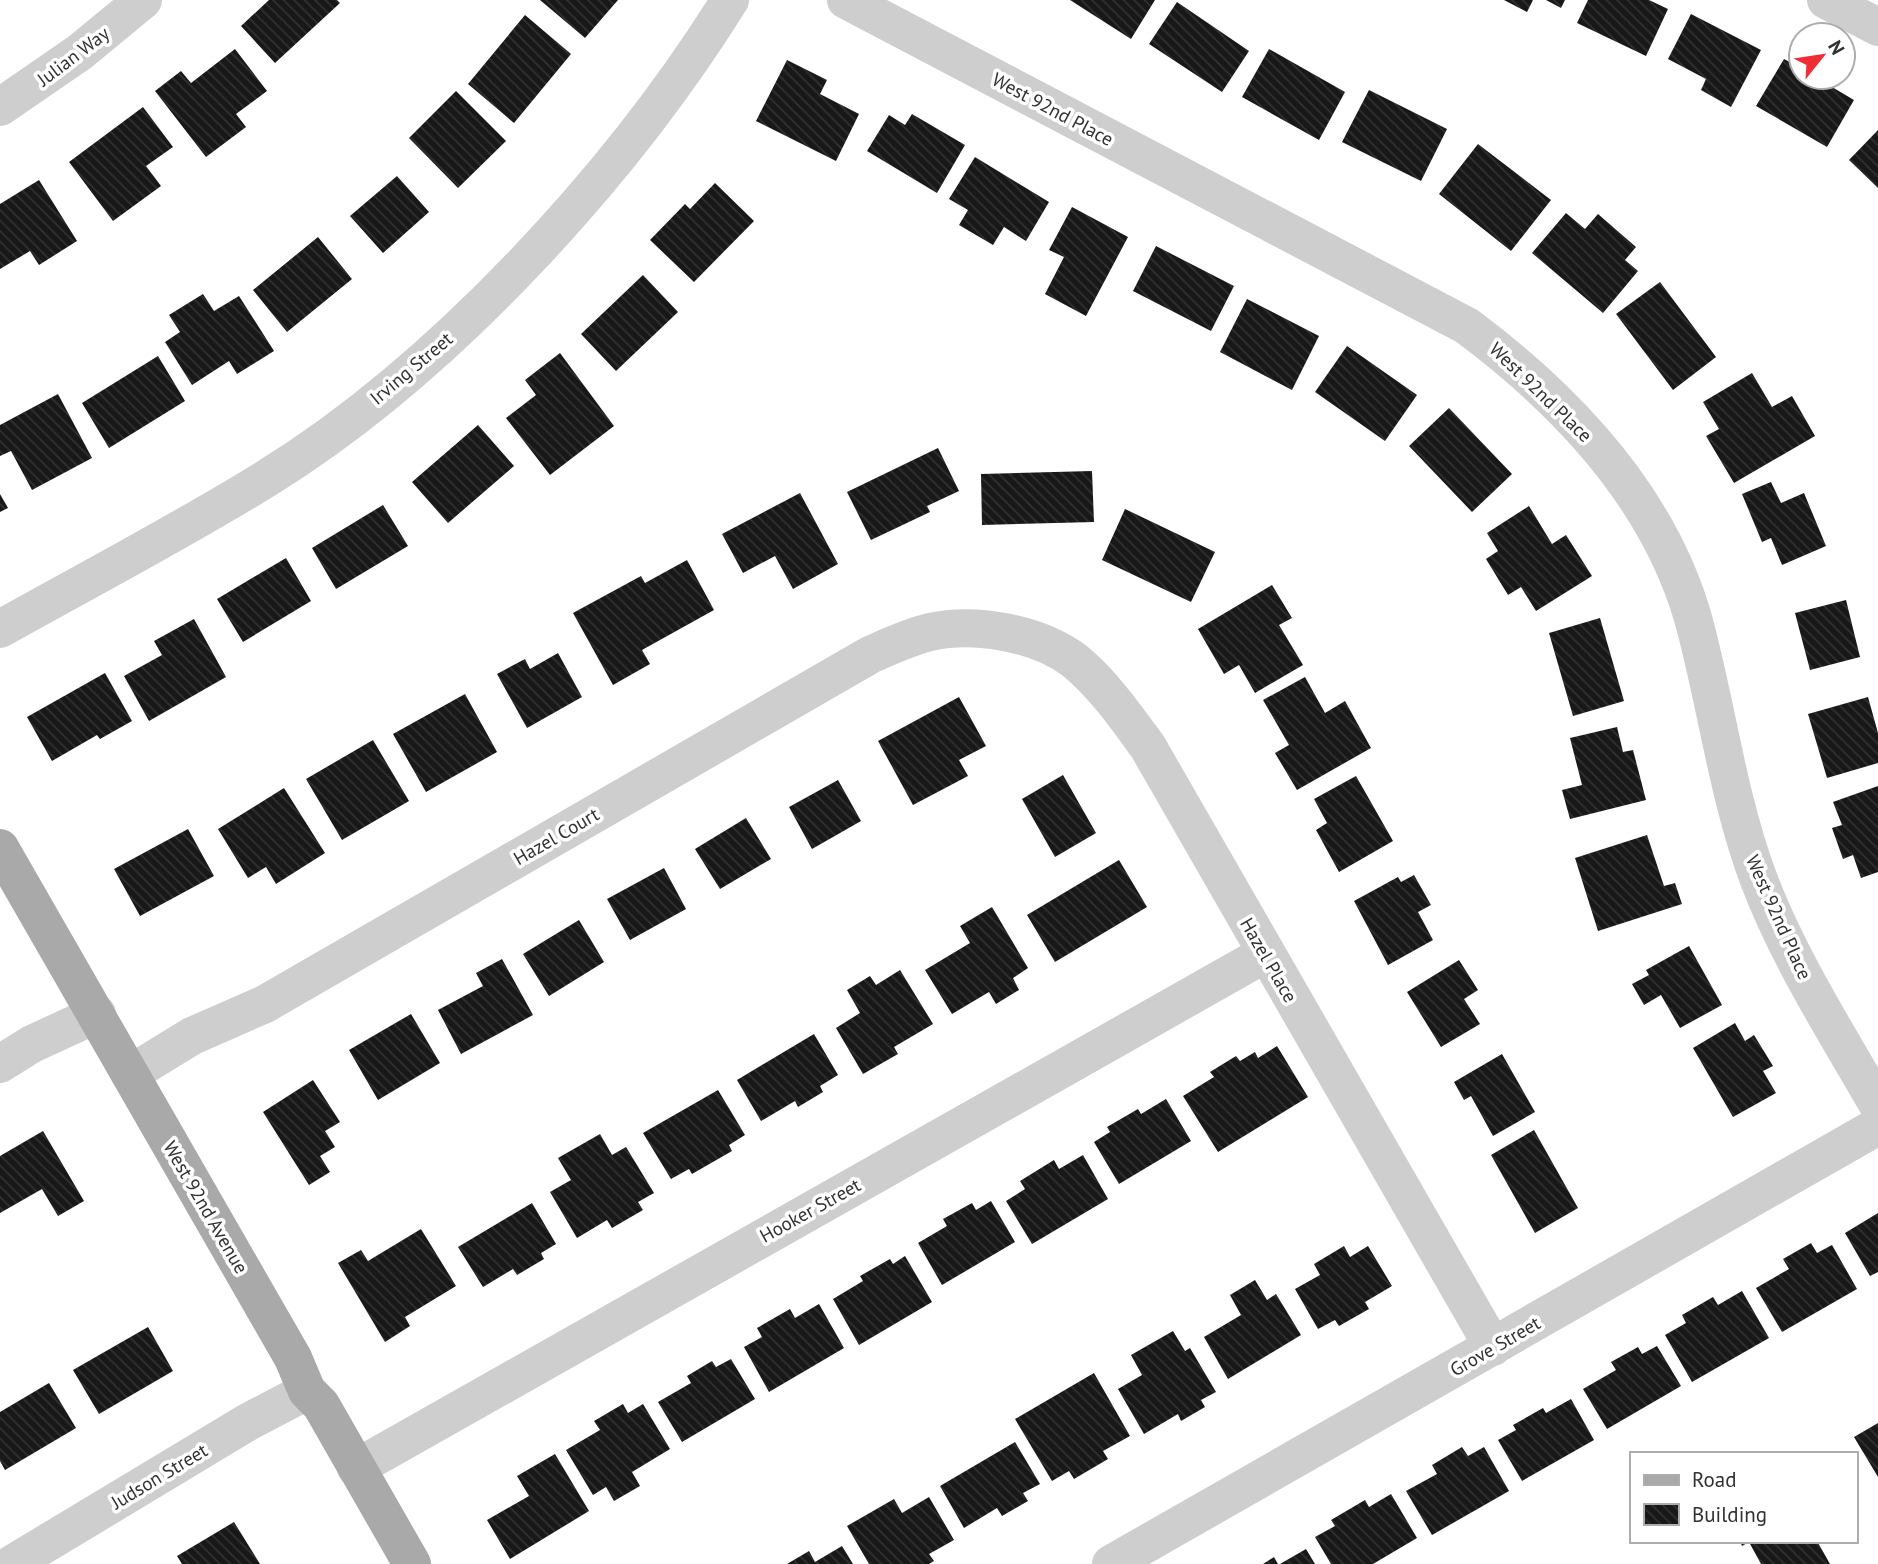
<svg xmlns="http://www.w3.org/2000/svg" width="1878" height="1564" font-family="'PT Sans',sans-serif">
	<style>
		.building { fill: url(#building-back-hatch) }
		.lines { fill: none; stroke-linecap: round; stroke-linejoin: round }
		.minor { stroke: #cecece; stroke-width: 38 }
		.primary { stroke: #a9a9a9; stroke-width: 38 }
		.labels { text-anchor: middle; stroke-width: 7; stroke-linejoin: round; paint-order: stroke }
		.street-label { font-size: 19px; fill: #313131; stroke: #fff }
	</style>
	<defs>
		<pattern id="building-back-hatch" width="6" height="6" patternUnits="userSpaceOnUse" patternTransform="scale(1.75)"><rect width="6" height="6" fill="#181818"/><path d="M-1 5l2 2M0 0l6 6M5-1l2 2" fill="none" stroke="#313131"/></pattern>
	</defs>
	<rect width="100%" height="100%" fill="#fff"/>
	<path class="building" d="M269,0H337L340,3L275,63L241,26Z
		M540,0H618L585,38Z
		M1070,0H1155L1131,39Z
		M1504,0H1533L1527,12Z
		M1546,0H1565L1561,8Z
		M1588,0H1649L1668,9L1646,56L1577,23Z
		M1177,2L1249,51L1222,92L1149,44Z
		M1691,14L1761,50L1731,107L1701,90L1706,79L1668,59Z
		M525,15L571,54L514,123L468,84Z
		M235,49L267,91L236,114L246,127L206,157L155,91L181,71L191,83Z
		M1269,49L1345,92L1319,140L1242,97Z
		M1784,59L1801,68V77H1815L1854,100L1827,147L1756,106Z
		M787,60L827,80L820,94L859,114L836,161L756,121Z
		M1369,90L1447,129L1421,181L1342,142Z
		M456,91L506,141L458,188L409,138Z
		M143,107L173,147L146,166L161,186L113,221L69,162Z
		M912,114L965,145L937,193L867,151L889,115L905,125Z
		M1878,130V188L1849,160Z
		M1478,144L1551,200L1511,251L1439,194Z
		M975,157L1049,202L1026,241L1004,227L993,245L959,225L968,210L949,199Z
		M397,176L429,212L383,253L350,216Z
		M39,180L77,241L39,265L30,251L0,269V204Z
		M715,183L754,221L694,282L650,240L685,204L690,209Z
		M1072,207L1128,237L1086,316L1045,294L1064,257L1049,250Z
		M1566,213L1585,229L1598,214L1636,247L1625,260L1638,271L1603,313L1532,253Z
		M318,237L352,279L287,332L253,290Z
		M1156,246L1234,286L1211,331L1133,291Z
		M643,275L678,312L616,371L581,334Z
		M1660,282L1716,357L1673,390L1616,314Z
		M203,294L214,311L239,296L274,351L237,374L229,361L192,385L165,342L180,332L169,315Z
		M1247,299L1319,336L1292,390L1220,352Z
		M1347,346L1417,395L1385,441L1315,392Z
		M560,353L614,426L550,475L506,418L536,395L525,380Z
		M158,356L185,401L109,448L82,403Z
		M1752,373L1772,407L1792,396L1815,436L1734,483L1706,436L1719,429L1703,402Z
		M58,394L92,458L32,490L11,451L0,456V425Z
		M1449,408L1512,474L1472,512L1409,446Z
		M478,425L514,466L448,523L412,482Z
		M938,448L959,491L927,506L930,512L871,540L847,492Z
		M1092,471L1094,522L982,525L981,474Z
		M1771,482L1781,503L1804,493L1826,546L1782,565L1771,538L1762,542L1742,494Z
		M800,493L838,564L793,589L775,556L743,573L722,534Z
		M0,494L8,508L0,512Z
		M383,505L408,546L336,589L312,548Z
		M1529,506L1552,544L1566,535L1592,576L1536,611L1521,587L1508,595L1486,559L1498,551L1487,533Z
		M1125,509L1215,552L1191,602L1102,560Z
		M286,558L311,601L243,642L217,599Z
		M687,560L714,610L642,650L650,664L613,685L573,613L641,576L645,583Z
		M1272,585L1292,618L1279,625L1303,665L1255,693L1239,665L1224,674L1198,629Z
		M1846,600L1860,657L1810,670L1795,613Z
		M1600,618L1624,701L1573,716L1549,633Z
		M194,619L226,677L149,721L124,676L162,655L154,641Z
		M558,653L582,697L527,728L497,674L525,659L530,669Z
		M105,673L132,721L100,739L97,735L52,761L27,717Z
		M1305,677L1325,713L1345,701L1371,748L1297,790L1275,753L1289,745L1263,700Z
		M465,694L497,752L426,792L393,734Z
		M959,697L986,746L959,760L968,776L913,805L878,741Z
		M1868,697L1878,733V763L1827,778L1808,714Z
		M1617,727L1623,752L1633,750L1646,800L1570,819L1562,790L1582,785L1570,738Z
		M373,740L409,801L342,840L306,779Z
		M1063,775L1096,833L1055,857L1022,799Z
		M1356,776L1393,841L1339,872L1316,830L1327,823L1314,799Z
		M838,780L861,821L812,849L789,807Z
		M1878,786V872L1861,878L1853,855L1843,859L1832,828L1842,825L1833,802Z
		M284,788L325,853L276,884L266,867L248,878L218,829Z
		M746,818L771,859L720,889L695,849Z
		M188,829L214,876L140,916L114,869Z
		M1647,835L1664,886L1675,883L1682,904L1598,931L1575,858Z
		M1119,860L1147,907L1055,962L1027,915Z
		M664,868L686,909L630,940L607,899Z
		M1414,875L1431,905L1418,912L1433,940L1388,965L1354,901L1398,877L1401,882Z
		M992,907L1028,968L1013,978L1019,990L996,1004L989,992L952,1014L925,970L970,943L960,926Z
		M579,920L604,962L549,996L523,954Z
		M1689,946L1722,1005L1680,1028L1661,995L1644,1005L1632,984L1649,975L1646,970Z
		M502,959L533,1015L461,1054L438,1010L483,986L476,973Z
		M1459,960L1478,990L1464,999L1480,1024L1441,1047L1407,992Z
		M900,970L933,1024L894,1047L898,1054L863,1074L836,1028L860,1013L847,990L870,976L876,985Z
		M411,1014L440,1063L378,1100L349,1050Z
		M1735,1023L1745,1041L1754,1035L1773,1066L1763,1071L1776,1093L1733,1117L1693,1048Z
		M814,1034L838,1075L820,1086L823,1092L798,1107L795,1101L761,1121L737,1080Z
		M1277,1046L1308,1097L1218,1152L1183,1096L1214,1077L1210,1072L1236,1056L1240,1061L1255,1052L1258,1058Z
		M1502,1054L1535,1112L1493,1136L1471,1096L1464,1100L1454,1082Z
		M313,1080L340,1122L325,1131L335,1147L320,1156L330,1172L309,1185L263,1112Z
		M718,1090L745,1135L729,1145L732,1151L692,1174L689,1169L671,1179L643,1133Z
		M1166,1099L1191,1141L1119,1184L1094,1142L1110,1132L1107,1127L1138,1109L1141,1114Z
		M1534,1130L1578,1208L1535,1233L1491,1155Z
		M43,1131L84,1201L58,1216L42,1189L0,1213V1156Z
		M600,1134L612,1155L626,1147L654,1193L638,1202L643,1210L612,1228L607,1220L577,1238L550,1192L571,1180L558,1158Z
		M1083,1155L1108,1199L1032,1244L1006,1201L1025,1189L1020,1181L1054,1160L1059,1169Z
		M991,1201L1015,1242L942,1285L918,1243L947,1226L943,1219L972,1203L976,1210Z
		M532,1203L556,1244L541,1253L544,1259L517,1275L513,1269L483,1287L458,1247Z
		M1878,1213V1272L1870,1276L1845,1233Z
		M421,1229L456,1286L405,1317L410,1326L385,1342L338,1263L361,1250L368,1261Z
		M1811,1243L1817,1253L1832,1245L1857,1289L1782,1332L1756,1288L1789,1269L1783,1259Z
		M1344,1246L1350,1257L1368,1246L1392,1286L1365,1302L1369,1309L1339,1326L1335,1320L1318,1329L1295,1289L1320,1275L1314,1264Z
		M905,1256L932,1302L859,1345L833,1299L863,1281L860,1276L890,1259L893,1264Z
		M1255,1280L1267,1300L1276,1294L1301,1335L1228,1379L1204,1337L1241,1315L1230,1295Z
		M1742,1291L1769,1338L1692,1382L1665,1335L1686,1323L1682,1315L1713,1297L1718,1305Z
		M819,1304L844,1348L769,1392L744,1347L762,1337L757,1328L790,1309L795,1318Z
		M148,1327L173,1371L99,1414L73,1370Z
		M1173,1331L1185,1351L1190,1348L1216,1392L1201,1400L1205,1407L1181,1421L1178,1414L1144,1434L1118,1389L1142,1375L1131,1355Z
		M1657,1346L1681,1386L1607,1429L1583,1389L1616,1370L1611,1362L1638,1347L1642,1354Z
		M731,1359L755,1399L682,1442L658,1402L691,1383L687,1376L712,1361L716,1367Z
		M1094,1373L1130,1436L1103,1451L1108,1459L1074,1479L1069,1471L1052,1481L1015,1419Z
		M49,1383L76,1428L5,1470L0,1461V1412Z
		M1571,1399L1594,1440L1522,1481L1498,1440L1516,1430L1513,1425L1543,1408L1546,1413Z
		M623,1404L628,1413L643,1404L670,1449L632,1472L640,1486L614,1501L606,1487L593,1495L566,1450L600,1430L594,1421Z
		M1878,1423V1477L1854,1437Z
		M1015,1442L1040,1484L1023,1493L1028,1501L1002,1516L997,1508L964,1528L940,1486Z
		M1462,1447L1468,1456L1484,1447L1509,1491L1432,1535L1406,1491L1437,1474L1432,1465Z
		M555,1454L589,1511L510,1559L487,1520L529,1496L517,1476Z
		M1391,1494L1417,1538L1373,1564H1331L1315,1537L1335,1526L1331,1520L1365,1500L1369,1507Z
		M929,1497L954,1540L929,1554L934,1561L929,1564H869L847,1526L894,1499L902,1513Z
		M234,1522L260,1564H182L177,1556Z
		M1740,1541H1817L1830,1564H1761L1749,1542L1742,1546Z
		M842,1546L853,1564H787L809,1551L815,1562Z
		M1306,1549L1315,1564H1280Z
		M1274,1557L1278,1564H1263Z"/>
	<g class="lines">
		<path class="minor" d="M846,0L1467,326C1566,400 1658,497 1693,618C1717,705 1727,795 1759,880C1789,959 1836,1032 1878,1105
			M1826,0L1878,27
			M0,107L80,52L143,0
			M0,629C89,579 180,532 267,478C443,369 621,175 730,0
			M0,1064L32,1044L97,1014
			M130,1074L192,1036L265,1004L870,655C890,646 909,637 930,632C975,622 1038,633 1075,661C1104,685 1126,717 1148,747L1493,1347
			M356,1468L1265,954
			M12,1564L248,1422L307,1391
			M1111,1564L1878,1126"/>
		<path class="primary" d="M0,848L293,1358L307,1391L321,1405L412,1564"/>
	</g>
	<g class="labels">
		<g class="street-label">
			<text transform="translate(73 56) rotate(-37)" y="7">Julian Way</text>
			<text transform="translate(1053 109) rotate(28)" y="7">West 92nd Place</text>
			<text transform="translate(411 368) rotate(-40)" y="7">Irving Street</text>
			<text transform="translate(1541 392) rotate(44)" y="7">West 92nd Place</text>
			<text transform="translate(556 836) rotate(-30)" y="7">Hazel Court</text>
			<text transform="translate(1779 917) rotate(66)" y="7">West 92nd Place</text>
			<text transform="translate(1269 960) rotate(60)" y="7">Hazel Place</text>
			<text transform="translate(206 1207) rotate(60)" y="7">West 92nd Avenue</text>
			<text transform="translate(810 1210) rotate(-29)" y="7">Hooker Street</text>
			<text transform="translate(1495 1346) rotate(-30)" y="7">Grove Street</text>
			<text transform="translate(159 1476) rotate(-31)" y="7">Judson Street</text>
		</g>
	</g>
	<rect x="1630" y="1452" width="228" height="91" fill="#ffffff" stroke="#adadad" stroke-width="2"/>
	<rect x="1644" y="1475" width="35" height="10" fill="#a9a9a9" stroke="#adadad" stroke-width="2"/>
	<text x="1692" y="1487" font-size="21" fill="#313131">Road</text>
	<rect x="1644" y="1504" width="35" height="21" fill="url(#building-back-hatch)" stroke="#adadad" stroke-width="2"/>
	<text x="1692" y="1522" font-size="21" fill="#313131">Building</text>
	<g transform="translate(1822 56) rotate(60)"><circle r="33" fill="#ffffff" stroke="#adadad" stroke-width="2"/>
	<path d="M0-5L12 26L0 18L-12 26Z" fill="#ee2d35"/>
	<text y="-10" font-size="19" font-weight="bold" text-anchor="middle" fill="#313131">N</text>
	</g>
</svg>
